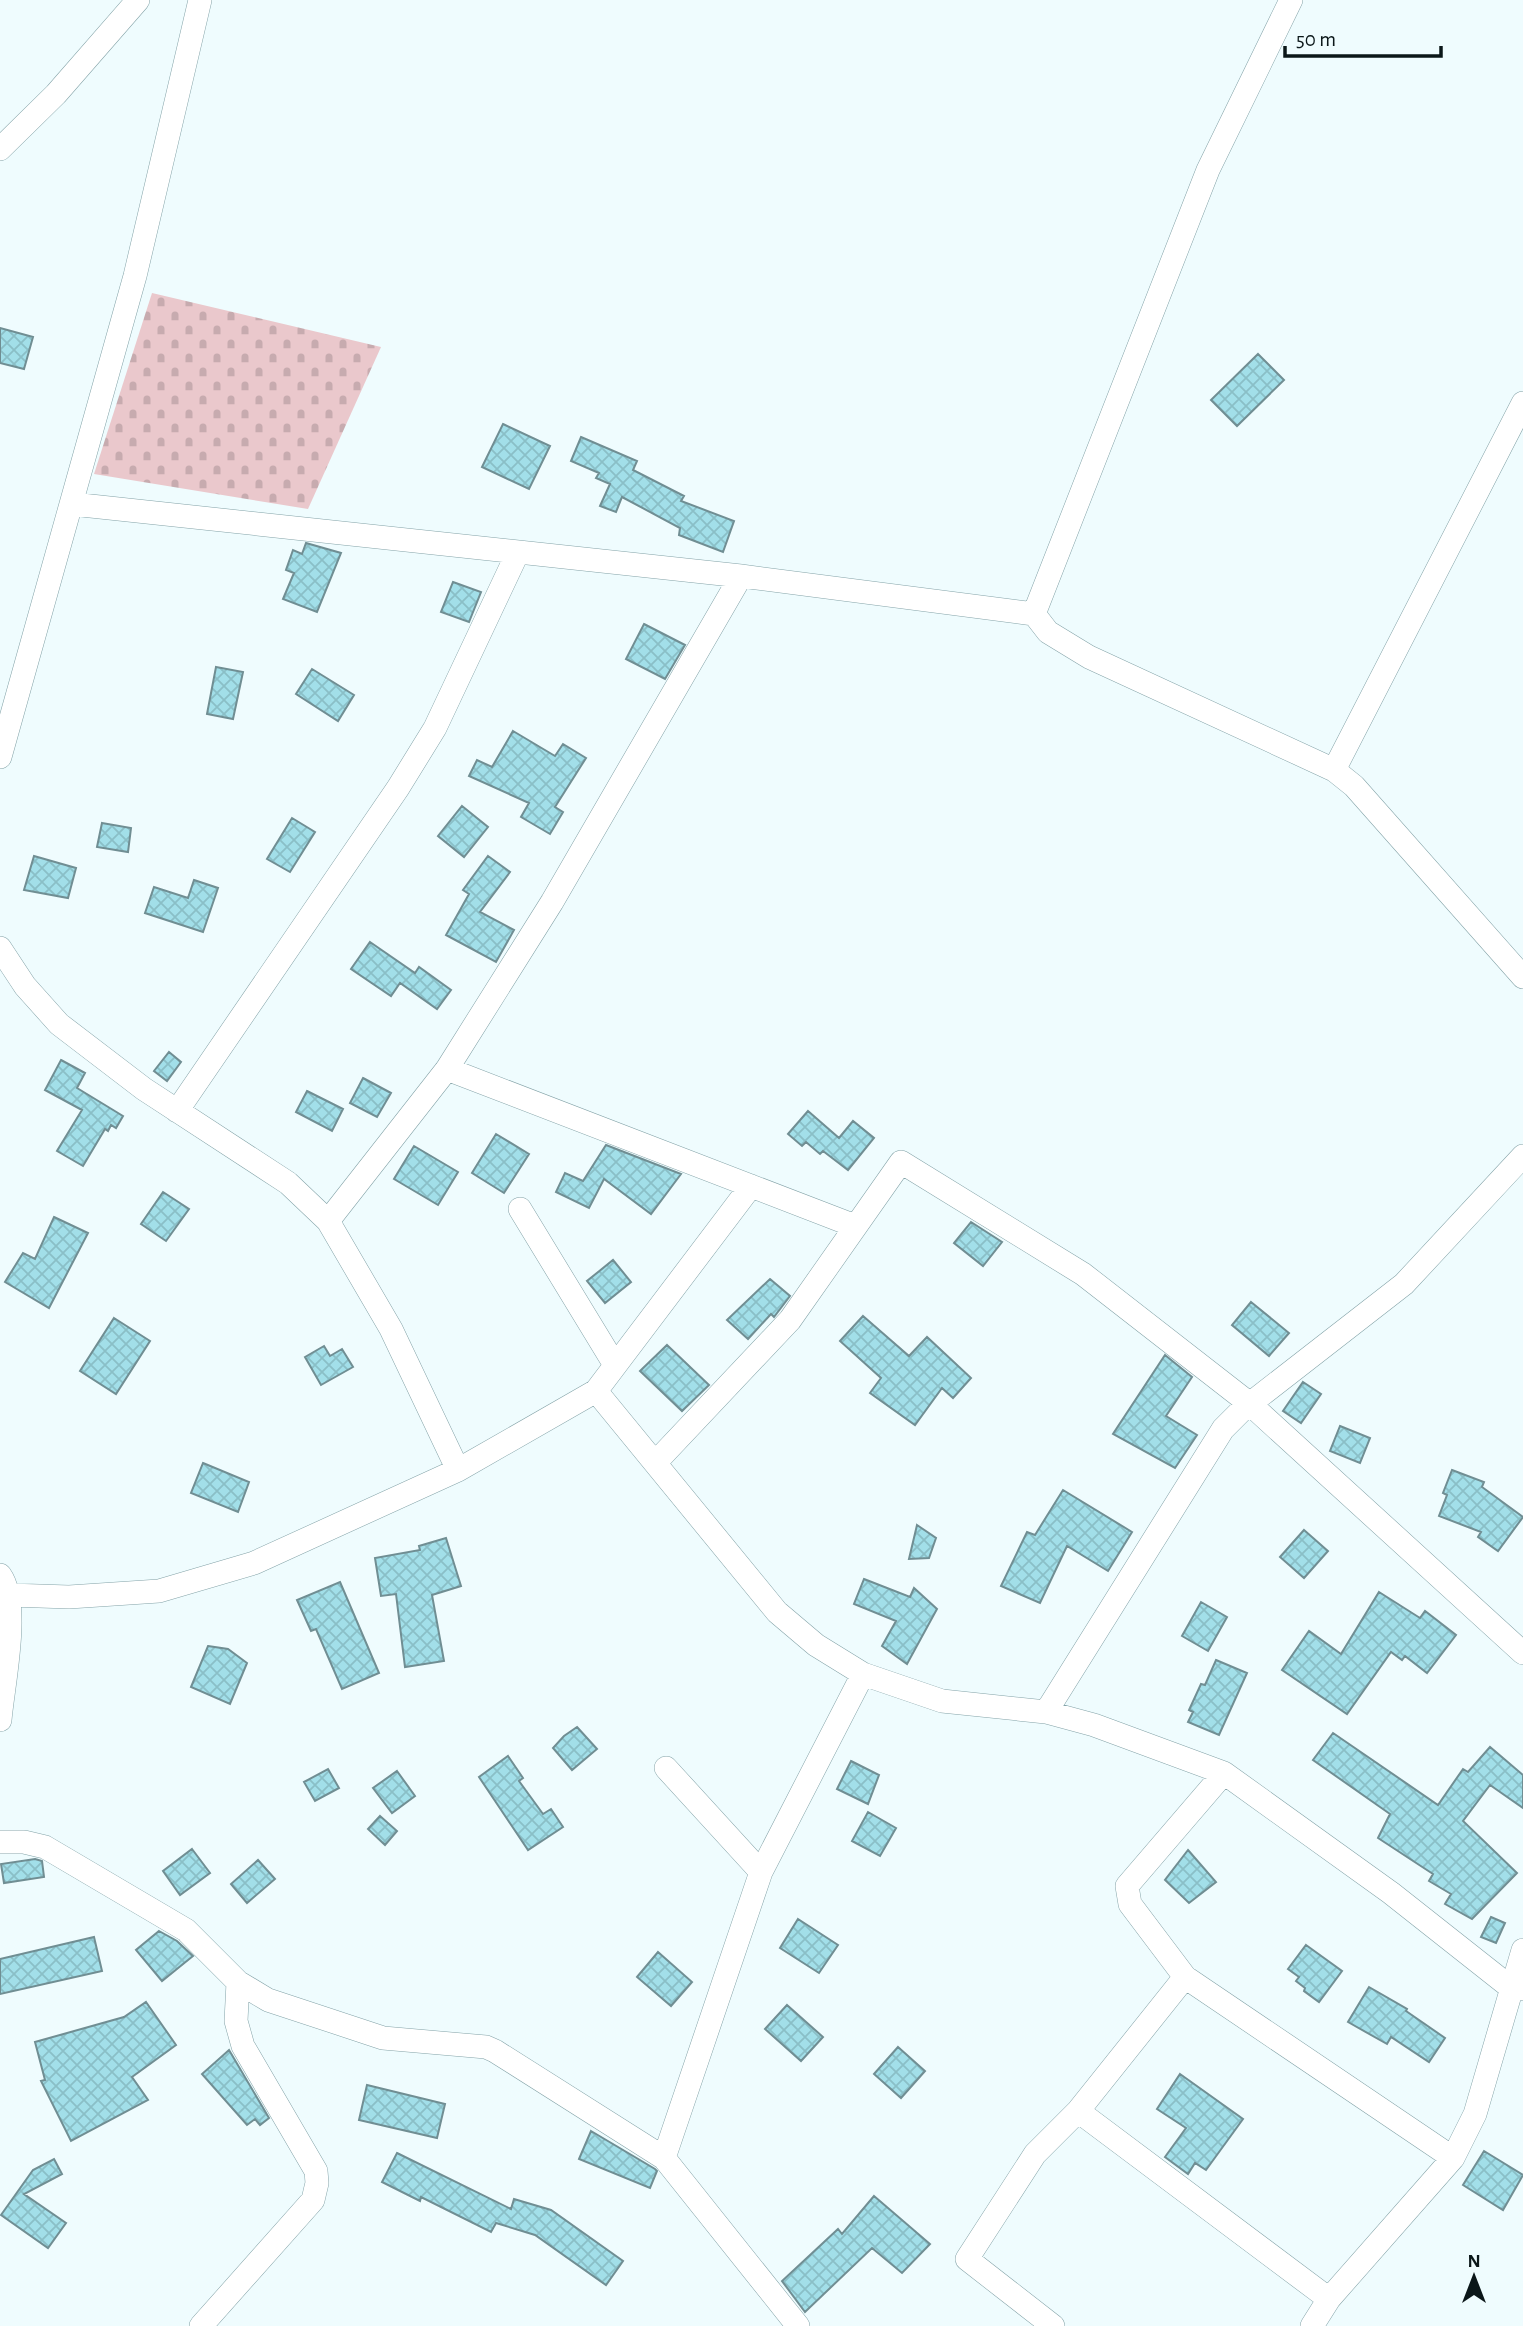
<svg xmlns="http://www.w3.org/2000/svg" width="1523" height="2326" font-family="'Alegreya Sans',sans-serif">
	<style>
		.cemetery { fill: url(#cemetery-stones) }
		.building { fill: url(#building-cross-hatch); stroke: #708e93; stroke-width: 2 }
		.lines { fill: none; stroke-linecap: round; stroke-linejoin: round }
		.minor-casing { stroke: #84a3a8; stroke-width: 24 }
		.minor { stroke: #fff; stroke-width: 23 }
	</style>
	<defs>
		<pattern id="cemetery-stones" width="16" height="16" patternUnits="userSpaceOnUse" patternTransform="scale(1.75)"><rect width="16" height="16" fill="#eac8cc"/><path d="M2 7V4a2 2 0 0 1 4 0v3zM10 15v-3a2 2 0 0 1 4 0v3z" fill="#c7abaf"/></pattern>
		<pattern id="building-cross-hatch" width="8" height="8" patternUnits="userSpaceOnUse" patternTransform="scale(1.75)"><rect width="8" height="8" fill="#a2dfe9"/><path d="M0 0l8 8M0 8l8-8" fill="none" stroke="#8abfc7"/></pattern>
	</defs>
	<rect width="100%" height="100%" fill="#effcfe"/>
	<path class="cemetery" d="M152,293L381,347L308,509L94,474Z"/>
	<path class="building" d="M0,328L33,337L24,369L0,363Z
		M1258,354L1284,380L1237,426L1211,400Z
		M503,424L550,446L529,489L482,467Z
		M581,437L637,461L633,470L684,496L681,501L734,521L723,552L679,535L680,528L622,497L616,512L600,506L610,484L596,478L599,473L571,461Z
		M306,543L341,553L317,612L283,599L294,573L286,570L293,550L302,554Z
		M453,582L481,592L469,622L441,612Z
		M644,624L685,645L665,679L626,659Z
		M216,667L243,672L233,719L207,714Z
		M312,669L354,695L338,721L296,694Z
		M513,731L555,756L563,744L586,758L555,807L563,812L550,834L521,817L529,803L469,776L477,760L492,767Z
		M462,806L488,827L464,857L438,836Z
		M292,818L315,832L290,872L267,859Z
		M102,823L131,828L128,852L97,847Z
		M34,856L76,868L68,898L24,890Z
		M488,856L510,872L480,912L514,930L496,962L446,935L469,894L463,890Z
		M194,880L218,888L203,932L145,913L154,887L188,898Z
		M370,942L415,973L419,967L451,990L437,1009L400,983L391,996L351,969Z
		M169,1052L181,1062L167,1081L154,1071Z
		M61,1060L85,1073L77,1088L123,1116L116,1128L111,1125L108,1131L105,1129L83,1166L57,1151L82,1110L45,1090Z
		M363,1078L391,1093L377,1117L350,1103Z
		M307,1091L343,1109L332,1131L296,1112Z
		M808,1111L839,1138L853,1121L874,1138L848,1170L823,1151L820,1154L806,1142L802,1146L788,1134Z
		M496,1134L529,1154L504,1193L472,1173Z
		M606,1145L681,1174L651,1214L604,1179L589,1208L556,1192L565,1173L583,1181Z
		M414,1146L458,1172L438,1205L394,1179Z
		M163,1192L189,1209L166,1241L141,1224Z
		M54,1217L88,1233L49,1308L5,1282L23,1253L35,1259Z
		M971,1222L1002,1242L983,1266L954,1243Z
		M613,1260L631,1282L605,1303L587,1281Z
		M770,1279L790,1296L774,1317L771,1314L748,1339L727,1320Z
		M1251,1302L1289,1333L1269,1356L1232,1325Z
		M863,1316L909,1356L927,1337L971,1378L953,1398L942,1388L915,1425L870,1393L881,1378L840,1341Z
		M114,1318L150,1341L116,1394L80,1371Z
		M667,1345L709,1385L682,1411L640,1371Z
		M324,1346L330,1356L342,1349L353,1367L321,1385L305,1357Z
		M1165,1355L1192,1377L1166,1416L1197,1435L1175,1468L1113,1434Z
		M1303,1382L1321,1394L1301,1423L1283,1411Z
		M1340,1426L1370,1438L1360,1463L1330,1451Z
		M203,1463L249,1482L238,1512L191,1493Z
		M1452,1470L1484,1482L1482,1487L1523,1517L1498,1551L1478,1537L1481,1532L1439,1516L1447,1495L1443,1493Z
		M1063,1490L1132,1532L1108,1571L1067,1546L1040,1603L1001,1586L1027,1532L1035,1535Z
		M917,1525L936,1538L929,1558L909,1559Z
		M1304,1530L1328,1551L1304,1578L1280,1557Z
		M446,1538L461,1586L432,1595L444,1661L405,1667L396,1594L381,1596L375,1558L420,1550L419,1546Z
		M864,1579L910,1597L914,1588L937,1609L907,1664L882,1646L896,1621L854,1604Z
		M340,1582L379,1673L342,1689L316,1629L311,1631L297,1600Z
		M1379,1592L1420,1618L1425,1611L1456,1635L1427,1673L1405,1656L1402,1660L1391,1652L1347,1714L1282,1670L1309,1631L1341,1654Z
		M1201,1602L1227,1617L1208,1651L1182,1636Z
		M208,1646L228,1649L247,1663L230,1704L191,1687Z
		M1216,1660L1247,1673L1219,1735L1188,1722L1193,1712L1189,1710L1201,1684L1205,1685Z
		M577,1727L597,1749L572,1770L553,1748L564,1736Z
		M1333,1733L1438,1805L1463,1769L1468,1772L1490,1747L1523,1775V1808L1490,1785L1463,1821L1517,1873L1472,1919L1445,1904L1451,1894L1429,1881L1433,1874L1378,1838L1390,1814L1313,1760Z
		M508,1756L523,1778L519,1781L543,1814L551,1809L563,1827L528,1850L479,1777Z
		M851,1761L879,1775L868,1804L837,1789Z
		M328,1769L339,1788L315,1801L304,1782Z
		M397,1771L415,1796L392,1813L373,1788Z
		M868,1812L896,1828L880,1856L852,1841Z
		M380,1816L397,1831L385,1845L368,1829Z
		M192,1849L210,1873L180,1895L163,1871Z
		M1188,1850L1216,1882L1189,1903L1165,1880Z
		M35,1859L42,1861L44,1877L4,1883L1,1864Z
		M258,1860L275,1879L247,1903L231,1884Z
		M1491,1917L1505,1923L1496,1943L1481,1937Z
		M798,1919L838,1945L819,1973L780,1948Z
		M159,1931L177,1941L193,1956L162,1981L136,1950Z
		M94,1937L102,1971L0,1994V1959Z
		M1306,1945L1342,1971L1319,2002L1304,1991L1305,1988L1296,1981L1299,1977L1288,1969Z
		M658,1952L692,1982L671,2006L637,1977Z
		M1369,1987L1407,2009L1406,2011L1445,2038L1429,2062L1391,2037L1387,2044L1348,2022Z
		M146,2002L176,2045L132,2077L148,2100L71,2141L41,2081L45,2080L35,2042L124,2017Z
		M787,2005L823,2037L801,2061L765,2029Z
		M898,2047L925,2071L901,2098L874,2074Z
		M229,2050L269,2118L260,2125L255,2119L247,2125L202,2074Z
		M1180,2074L1243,2119L1206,2170L1195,2163L1188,2174L1165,2157L1186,2128L1157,2109Z
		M367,2085L445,2104L437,2138L359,2120Z
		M591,2131L655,2169L657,2171L650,2188L579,2159Z
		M1484,2151L1523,2175L1503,2210L1463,2185Z
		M397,2153L511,2209L514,2199L551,2210L623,2261L606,2285L535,2235L496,2223L491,2232L421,2197L420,2201L382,2182Z
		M54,2159L62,2174L24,2194L66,2223L48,2248L1,2215L33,2170Z
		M874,2196L930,2244L902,2273L872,2248L805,2312L782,2281L838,2229L842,2234Z"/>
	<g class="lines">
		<g class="minor-casing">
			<path id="minor" d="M0,149L56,94L138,0
				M72,504L741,576L1034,614L1208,170L1291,0
				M1034,614L1048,632L1089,657L1334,770L1523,403
				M0,757L135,276L200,0
				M1334,770L1354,786L1523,977
				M0,948L25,986L59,1024L144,1089L288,1183L328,1221L391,1329L458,1470
				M447,1069L855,1226
				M177,1111L398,788L435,728L518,552
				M520,1209L615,1365
				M328,1221L447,1069L552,902L741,576
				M596,1391L777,1612L816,1645L863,1674L942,1701L1046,1712L1094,1725L1224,1773L1391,1893L1510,1987L1523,1989
				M655,1463L790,1320L901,1162L1083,1274L1250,1404L1523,1653
				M0,1575C21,1604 3,1684 0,1720
				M9,1595L69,1597L159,1591L254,1563L458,1470L596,1391L751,1186
				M1046,1712L1223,1429L1242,1410L1404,1284L1523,1156
				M666,1768L761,1872
				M1224,1773L1127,1886L1130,1904L1185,1977L1453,2158
				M0,1842H24L45,1847L186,1930L238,1982L268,2000L383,2038L486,2047L495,2051L664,2158L798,2326
				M1078,2111L1329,2299
				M664,2158L761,1872L863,1674
				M201,2326L313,2200L317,2183L316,2171L243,2046L236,2021L238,1982
				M1053,2326L967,2259L1035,2154L1078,2111L1185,1977
				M1312,2326L1329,2299L1453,2158L1475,2114L1523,1950"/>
		</g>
		<use href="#minor" class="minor"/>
	</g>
	<g transform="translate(1474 2277)" stroke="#effcfe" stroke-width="5" paint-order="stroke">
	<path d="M0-5L12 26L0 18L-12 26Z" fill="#0b1719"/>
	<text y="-10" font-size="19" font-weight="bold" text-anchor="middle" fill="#0b1719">N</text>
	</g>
	<path d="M1285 46v10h156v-10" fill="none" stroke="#0b1719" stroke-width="3.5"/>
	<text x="1296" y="46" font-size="21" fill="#0b1719" stroke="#effcfe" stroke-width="5" paint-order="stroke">50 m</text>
</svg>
